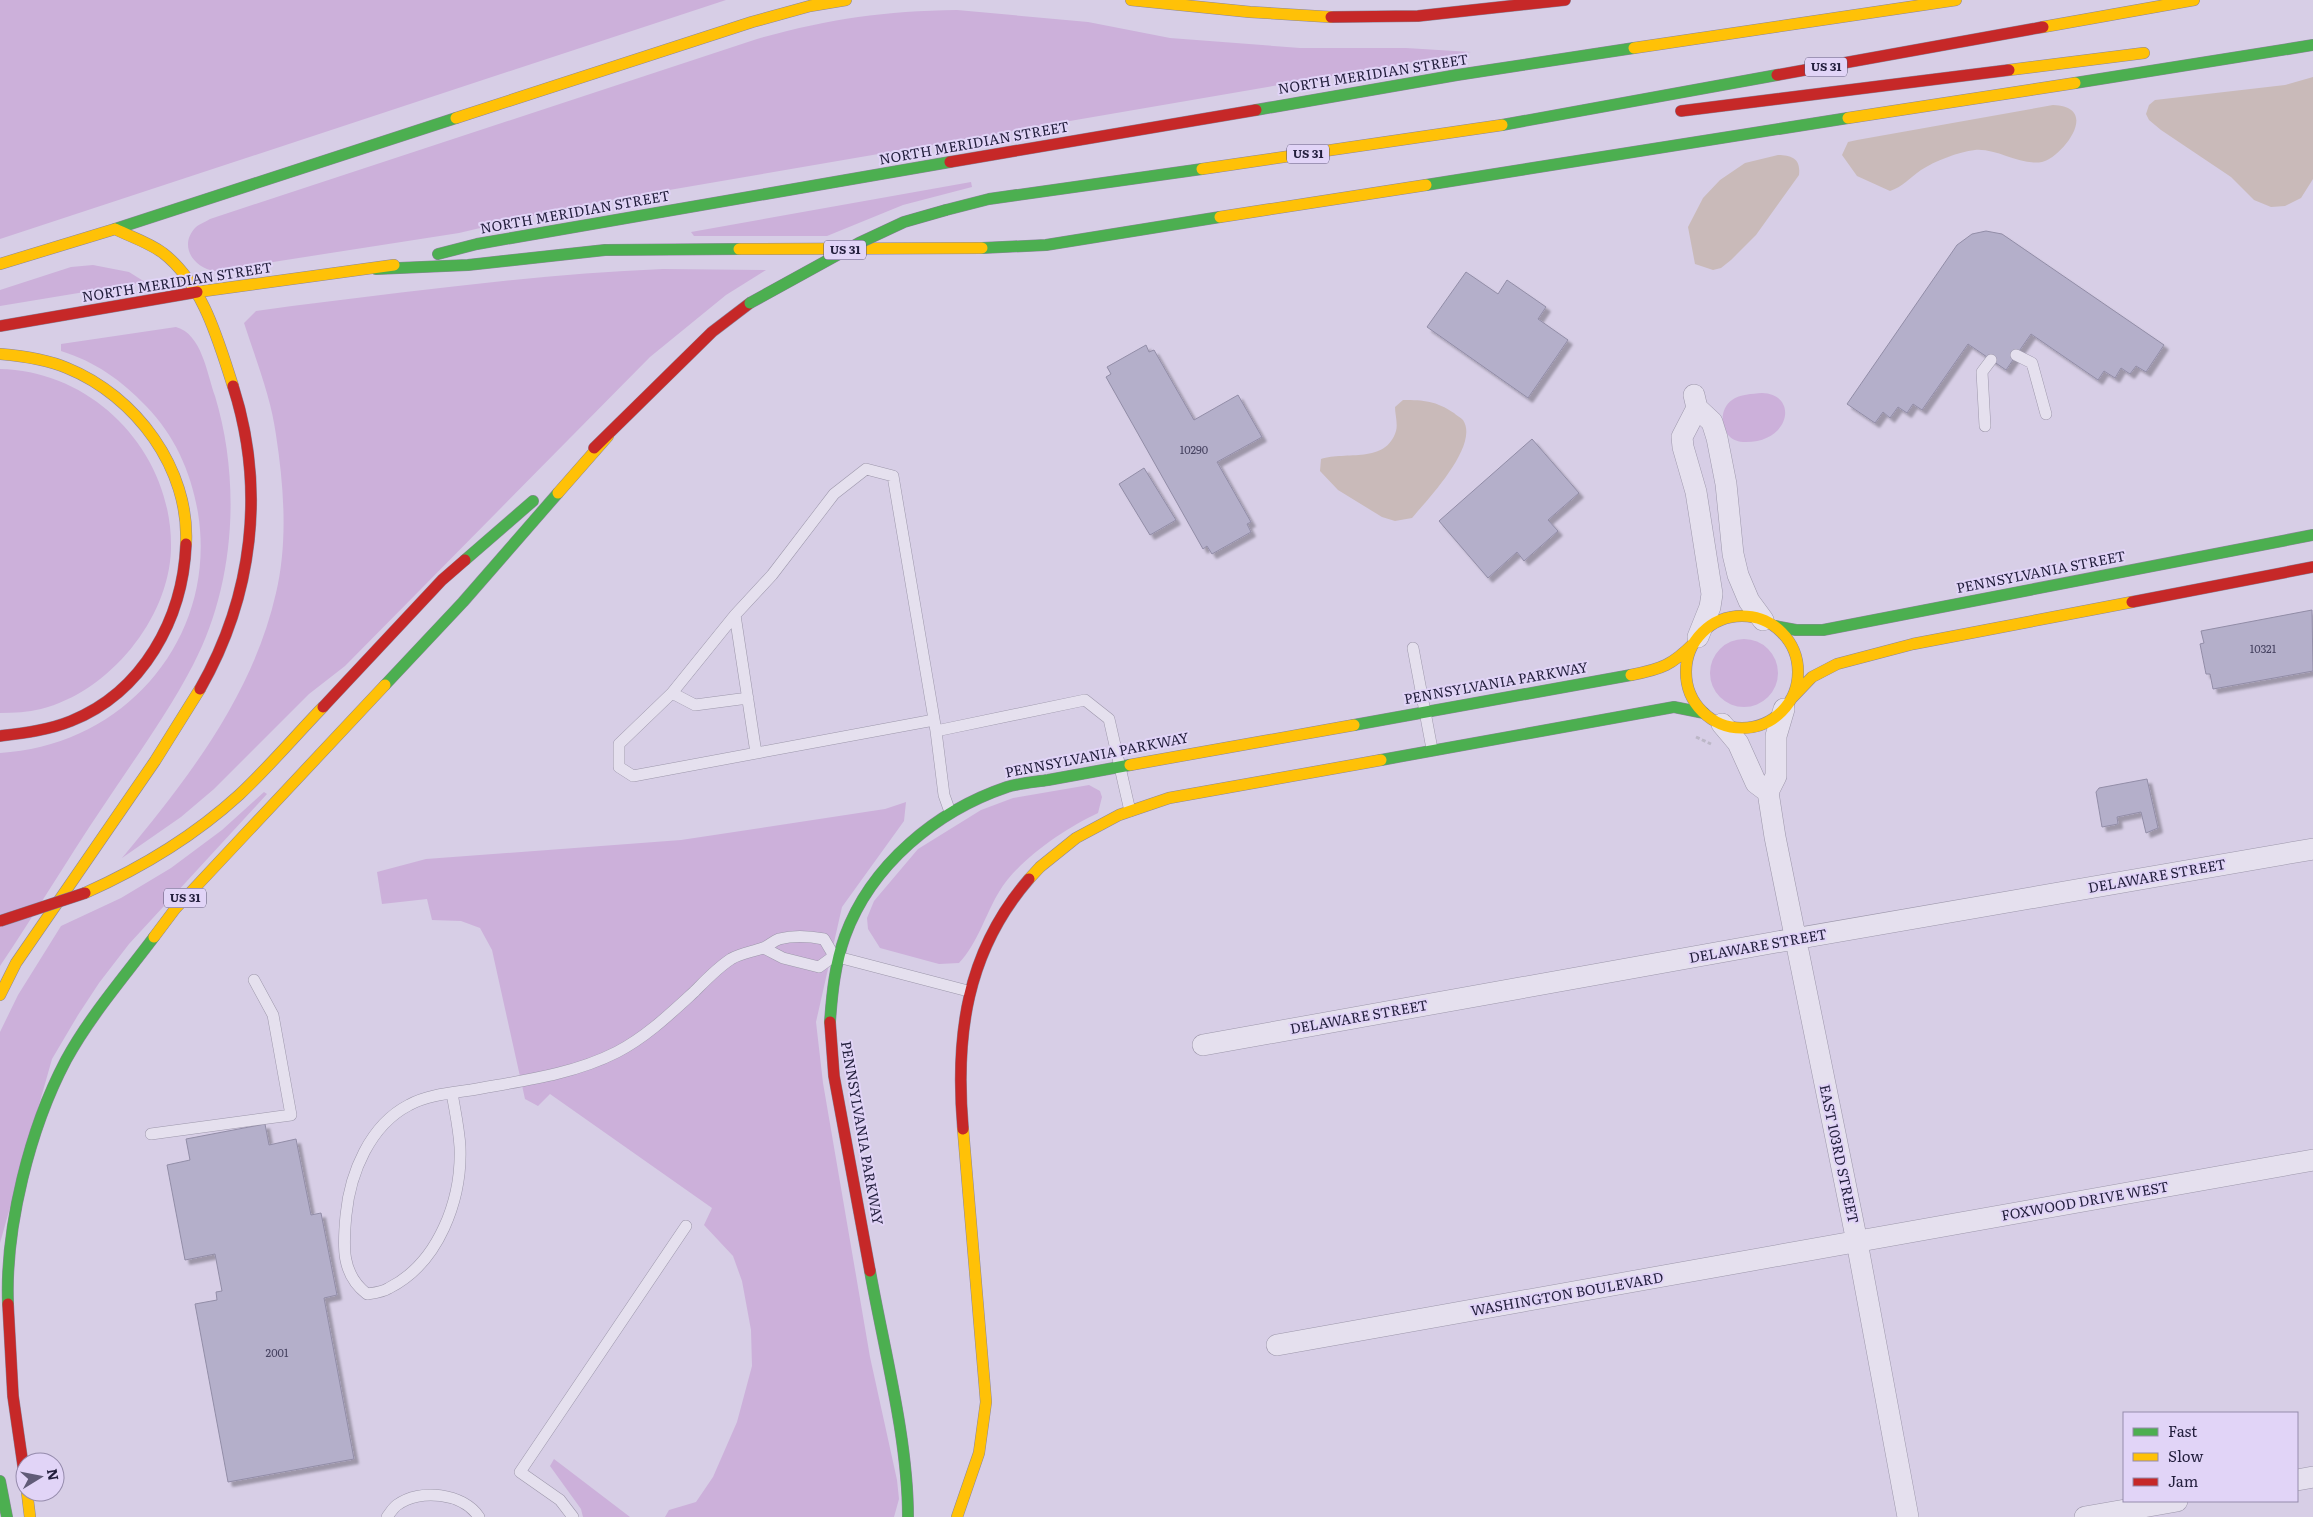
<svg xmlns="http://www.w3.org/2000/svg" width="2313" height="1517" font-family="Literata,serif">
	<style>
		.green { fill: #ccb0da }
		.water { fill: #c9bab9 }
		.building { fill: #b4afca; stroke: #928da7; filter: url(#shadow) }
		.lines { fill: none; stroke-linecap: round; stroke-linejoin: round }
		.lane-casing { stroke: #9d97ab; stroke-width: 12 }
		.street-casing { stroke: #9d97ab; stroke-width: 22 }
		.fast-casing { stroke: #8c869b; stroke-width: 12 }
		.slow-casing { stroke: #8c869b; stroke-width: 12 }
		.jam-casing { stroke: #8c869b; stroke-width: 12 }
		.path { stroke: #bcb7c7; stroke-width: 3; stroke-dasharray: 4 2.5; stroke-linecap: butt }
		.lane { stroke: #e5e0ee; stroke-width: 11 }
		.street { stroke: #e5e0ee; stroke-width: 21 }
		.fast { stroke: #4caf50; stroke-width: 11 }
		.slow { stroke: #ffc107; stroke-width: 11 }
		.jam { stroke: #c62828; stroke-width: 11 }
		.fast-bridge-casing { stroke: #837e91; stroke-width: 12; stroke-linecap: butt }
		.jam-bridge-casing { stroke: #837e91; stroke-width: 12; stroke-linecap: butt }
		.fast-bridge { stroke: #4caf50; stroke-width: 11 }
		.jam-bridge { stroke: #c62828; stroke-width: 11 }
		.labels { text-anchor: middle; stroke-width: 4; stroke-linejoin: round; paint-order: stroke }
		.number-label { font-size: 11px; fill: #464260 }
		.shield { fill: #e1d4f7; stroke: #5b5574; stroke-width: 1 }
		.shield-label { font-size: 12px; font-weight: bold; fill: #221e3c }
		.street-label { font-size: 14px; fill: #221e3c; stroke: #e1d4f7 }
	</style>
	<defs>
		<filter id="shadow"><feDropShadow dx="4.5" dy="4.5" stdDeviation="1" flood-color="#0004"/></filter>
	</defs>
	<rect width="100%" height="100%" fill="#d7cee6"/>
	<path class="green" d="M0,0H726L0,239Z
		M957,10L1088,22L1170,38L1300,48H1406L1471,52L570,207L459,233L215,271C193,268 178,245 196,227C199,224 206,222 210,219L757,39C828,19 883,11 957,10Z
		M971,182L972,187L903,205L827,236H694L691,232Z
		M93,265L129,272L145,282L0,306V290L71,267Z
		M663,269L766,270L726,295L650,357L345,666L309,694L214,789L181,817L122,858C187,780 253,695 276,593C288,542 284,487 276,435C271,397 256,360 244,323L256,311L292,306C416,291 539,274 663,269Z
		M176,327C202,334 207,374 215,396C241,482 235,585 193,665C167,715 133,761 102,808C67,860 35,914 0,966V753C125,746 218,638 198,513C191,472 175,436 146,406C121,380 96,362 61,351V344Z
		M0,369C95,371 173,453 171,549C169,619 109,692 41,709C28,712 14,713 0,713Z
		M1762,393C1799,394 1791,444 1743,442C1721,441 1716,411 1732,400C1740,394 1752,394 1762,393Z
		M1710 673a34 34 0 1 1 68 0a34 34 0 1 1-68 0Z
		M1089,785L1100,791L1102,797L1098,813C1064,829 1018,860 999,892C985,915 978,943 959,963L939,964L880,948L868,929L867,918L874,901L918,849L981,810L1013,798Z
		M264,792L267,794L129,944L99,983L78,1015L52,1059L0,1243V1032L18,995L61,926L121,898L171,868L222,830Z
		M906,802L904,821L842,907L816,1022L823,1083L870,1357L897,1480L899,1499L894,1517H665L669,1510L696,1502L713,1477L737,1422L752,1366L751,1330L742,1281L733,1256L704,1225L712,1208L550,1094L538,1106L525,1099L492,950L480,928L461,921L432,920L427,899L382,904L377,872L426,859L681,840L885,809Z
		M554,1459L630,1517H583L581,1509L550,1466Z"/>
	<path class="water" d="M2313,77V179L2301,198L2285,206L2271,207L2254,200L2231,177L2161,130L2149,120L2146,114L2149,105L2155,100L2285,85Z
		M2053,105C2103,107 2060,159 2042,162C2020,166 1997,148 1975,150C1958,152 1935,161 1921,170C1910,178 1902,187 1890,191L1857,176L1842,155L1848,142L1857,140Z
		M1778,155C1792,155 1801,159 1799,175L1756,235L1731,260L1721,268L1713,270L1695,264L1688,227L1703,198L1720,180L1745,163Z
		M1403,400C1424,400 1436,401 1454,413C1456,415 1461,418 1463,420C1480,445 1427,500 1412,518L1395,521L1382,517L1338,490L1320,471L1321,459C1346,451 1386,464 1396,431C1398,424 1395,414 1395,407Z"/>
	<path class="building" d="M1986,231L2002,234L2164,345L2146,372L2136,366L2130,374L2121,368L2115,378L2104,371L2098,380L2031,334L2006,370L1968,344L1922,410L1913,404L1907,413L1898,407L1890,418L1883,412L1875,423L1847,404L1957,245L1972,234Z
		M1466,272L1498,294L1507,280L1546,307L1538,319L1568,340L1528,398L1427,327Z
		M1146,345L1149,352L1154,350L1194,420L1238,395L1262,437L1217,462L1251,522L1247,524L1251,532L1212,554L1207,546L1203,549L1106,377L1111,374L1107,367Z
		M1532,439L1579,493L1548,520L1558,531L1524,561L1517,552L1488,578L1439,521Z
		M1144,468L1176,520L1150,535L1119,484Z
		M2312,610L2313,671L2213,689L2210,674H2206L2200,644L2204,643L2201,631Z
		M2147,779L2158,828L2146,833L2141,812L2117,817L2118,824L2102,827L2096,792L2099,788Z
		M265,1124L269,1145L296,1139L311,1215L321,1213L337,1295L324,1298L354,1459L228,1482L195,1304L217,1300L216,1292L222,1291L215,1254L185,1260L167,1165L190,1160L186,1139Z"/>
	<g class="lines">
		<g class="lane-casing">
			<path id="lane" d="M2016,355L2032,363L2046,414
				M1985,426L1982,372L1991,360
				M735,615L756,753
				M1413,648L1432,749
				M672,693L695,705L748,698
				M934,720L633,776L619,767V744L672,693L735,615L772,575L834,494L866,469L893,476L936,731L944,795L950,812
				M936,731L1085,700L1109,719L1130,811
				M764,948L783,958L819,967L834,956
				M452,1093C455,1111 459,1129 460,1147C462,1199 439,1263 389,1288C383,1292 374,1293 367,1294C341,1274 343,1246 346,1215C350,1173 370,1125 409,1105C427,1095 451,1093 471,1090C520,1081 572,1075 617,1052C646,1037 670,1014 694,992C705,981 717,968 731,959C741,953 752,952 763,948C769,946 773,941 779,939C794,935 809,936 824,939L834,956L968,991
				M151,1134L291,1115L273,1015L254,980
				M387,1517C390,1513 393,1508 397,1505C420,1488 463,1493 479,1517
				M573,1517L560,1500L520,1472L686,1226"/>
		</g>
		<g class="street-casing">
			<path id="street" d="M1694,395L1697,408L1682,437L1683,447L1696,492L1712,594L1710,607L1698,637
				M1697,408L1712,422L1717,438L1726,484L1733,554L1738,575L1749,601L1763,620
				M1784,709L1776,736V776L1768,792L1775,837L1857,1242L1908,1517
				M1722,724L1738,743L1756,783L1768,792
				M1203,1045L1771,943L2313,849
				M1277,1345L2313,1160
				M2297,1480L2313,1477
				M2085,1517L2177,1501"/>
		</g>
		<g class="fast-casing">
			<path id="fast" d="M2075,83L2313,45
				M1256,110L1457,75L1634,48
				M1502,125L1777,75
				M1426,185L1848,118
				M946,210L989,199L1202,169
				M115,229L456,118
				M982,248L1046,245L1220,217
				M438,254L477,244L950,162
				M376,269L468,265L605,250L739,249
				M465,560L533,501
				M1775,626L1796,630H1823L2313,535
				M385,685L463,602L558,493
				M1354,725L1631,675
				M1381,760L1674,707L1704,713
				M830,1022C832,993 835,964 845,936C871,865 936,811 1007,787C1020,783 1035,782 1048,780C1076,775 1103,770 1130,765
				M870,1271C884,1349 908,1439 908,1517
				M8,1304C5,1227 30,1128 66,1060C90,1016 124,977 154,937
				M0,1481L7,1517"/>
		</g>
		<g class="slow-casing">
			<path id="slow" d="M1131,0L1250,12L1331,17
				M2043,27L2194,0
				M1634,48L1956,0
				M2009,70L2144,53
				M456,118L752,22L810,6L846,0
				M1848,118L2075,83
				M1202,169L1502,125
				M1220,217L1426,185
				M115,229C131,237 148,242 163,253C203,284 218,340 233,386
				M739,249L982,248
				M0,264L115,229
				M197,292L394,265
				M0,354C23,356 46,359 67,368C136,396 190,469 186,544
				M558,493L608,436
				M1686 672a56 56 0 1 1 112 0a56 56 0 1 1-112 0Z
				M1631,675C1662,669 1672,665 1694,643
				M1791,699L1812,677L1837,664L1913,644L2132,602
				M1130,765L1354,725
				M1029,879L1040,867L1076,838L1119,815L1169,798L1381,760
				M85,893C141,868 193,837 239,795C268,768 295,736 323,707
				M154,937L175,909L385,685
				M0,995L16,963L155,761L200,689
				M27,1492L30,1517
				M957,1517L979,1453L986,1402L963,1129"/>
		</g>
		<g class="jam-casing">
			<path id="jam" d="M1331,17L1418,16L1565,0
				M1777,75L2043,27
				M1681,111L2009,70
				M950,162L1256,110
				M0,326L197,292
				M594,448L712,332L750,303
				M2132,602L2313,567
				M200,689C253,596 266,489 233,386
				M323,707L442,580L465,560
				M0,736C24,733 49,730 71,721C143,692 183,619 186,544
				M830,1022L834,1076L870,1271
				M963,1129C955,1036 966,952 1029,879
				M8,1304L13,1396L25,1479"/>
		</g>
		<path class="path" d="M1696,737L1711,744"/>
		<use href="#lane" class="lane"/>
		<use href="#street" class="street"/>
		<use href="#fast" class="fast"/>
		<use href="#slow" class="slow"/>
		<use href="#jam" class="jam"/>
		<g class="fast-bridge-casing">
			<path id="fast-bridge" d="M750,303L859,243L904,222L946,210"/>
		</g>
		<g class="jam-bridge-casing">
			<path id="jam-bridge" d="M0,921L85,893"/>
		</g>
		<use href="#fast-bridge" class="fast-bridge"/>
		<use href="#jam-bridge" class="jam-bridge"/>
	</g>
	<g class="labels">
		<g class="number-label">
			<text x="1194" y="454">10290</text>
			<text x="2263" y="653">10321</text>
			<text x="277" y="1357">2001</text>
		</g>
		<g class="shield">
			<rect x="1805" y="57.5" width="42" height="19" rx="4"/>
			<rect x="1287" y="144.5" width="42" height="19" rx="4"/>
			<rect x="824" y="240.5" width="42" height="19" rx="4"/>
			<rect x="164" y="888.5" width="42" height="19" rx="4"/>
		</g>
		<g class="shield-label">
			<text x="1826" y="71">US 31</text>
			<text x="1308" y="158">US 31</text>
			<text x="845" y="254">US 31</text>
			<text x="185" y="902">US 31</text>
		</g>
		<g class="street-label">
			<text transform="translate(1373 74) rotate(-9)" y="5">NORTH MERIDIAN STREET</text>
			<text transform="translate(974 143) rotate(-10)" y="5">NORTH MERIDIAN STREET</text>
			<text transform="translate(575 212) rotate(-10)" y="5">NORTH MERIDIAN STREET</text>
			<text transform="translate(177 282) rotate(-9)" y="5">NORTH MERIDIAN STREET</text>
			<text transform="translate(2041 572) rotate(-11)" y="5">PENNSYLVANIA STREET</text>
			<text transform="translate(1496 683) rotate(-10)" y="5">PENNSYLVANIA PARKWAY</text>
			<text transform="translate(1097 755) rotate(-11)" y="5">PENNSYLVANIA PARKWAY</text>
			<text transform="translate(2157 876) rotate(-10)" y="5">DELAWARE STREET</text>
			<text transform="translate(1758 946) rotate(-10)" y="5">DELAWARE STREET</text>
			<text transform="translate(1359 1017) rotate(-10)" y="5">DELAWARE STREET</text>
			<text transform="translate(862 1133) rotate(80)" y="5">PENNSYLVANIA PARKWAY</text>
			<text transform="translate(1839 1154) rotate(78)" y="5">EAST 103RD STREET</text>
			<text transform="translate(2085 1201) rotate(-10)" y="5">FOXWOOD DRIVE WEST</text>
			<text transform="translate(1567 1294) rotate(-10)" y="5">WASHINGTON BOULEVARD</text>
		</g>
	</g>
	<rect x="2123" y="1412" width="175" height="90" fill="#e1d4f7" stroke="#958bac"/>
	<rect x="2133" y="1428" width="25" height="8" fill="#4caf50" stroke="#958bac"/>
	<text x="2168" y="1437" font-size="15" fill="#221e3c">Fast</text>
	<rect x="2133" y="1453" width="25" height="8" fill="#ffc107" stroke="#958bac"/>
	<text x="2168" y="1462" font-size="15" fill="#221e3c">Slow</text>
	<rect x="2133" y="1478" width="25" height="8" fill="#c62828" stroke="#958bac"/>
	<text x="2168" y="1487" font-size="15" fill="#221e3c">Jam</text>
	<g transform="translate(40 1477) rotate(80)"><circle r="24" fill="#e1d4f7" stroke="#958bac"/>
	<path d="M0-4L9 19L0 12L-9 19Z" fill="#615c78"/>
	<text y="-8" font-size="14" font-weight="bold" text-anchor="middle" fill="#221e3c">N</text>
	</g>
</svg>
